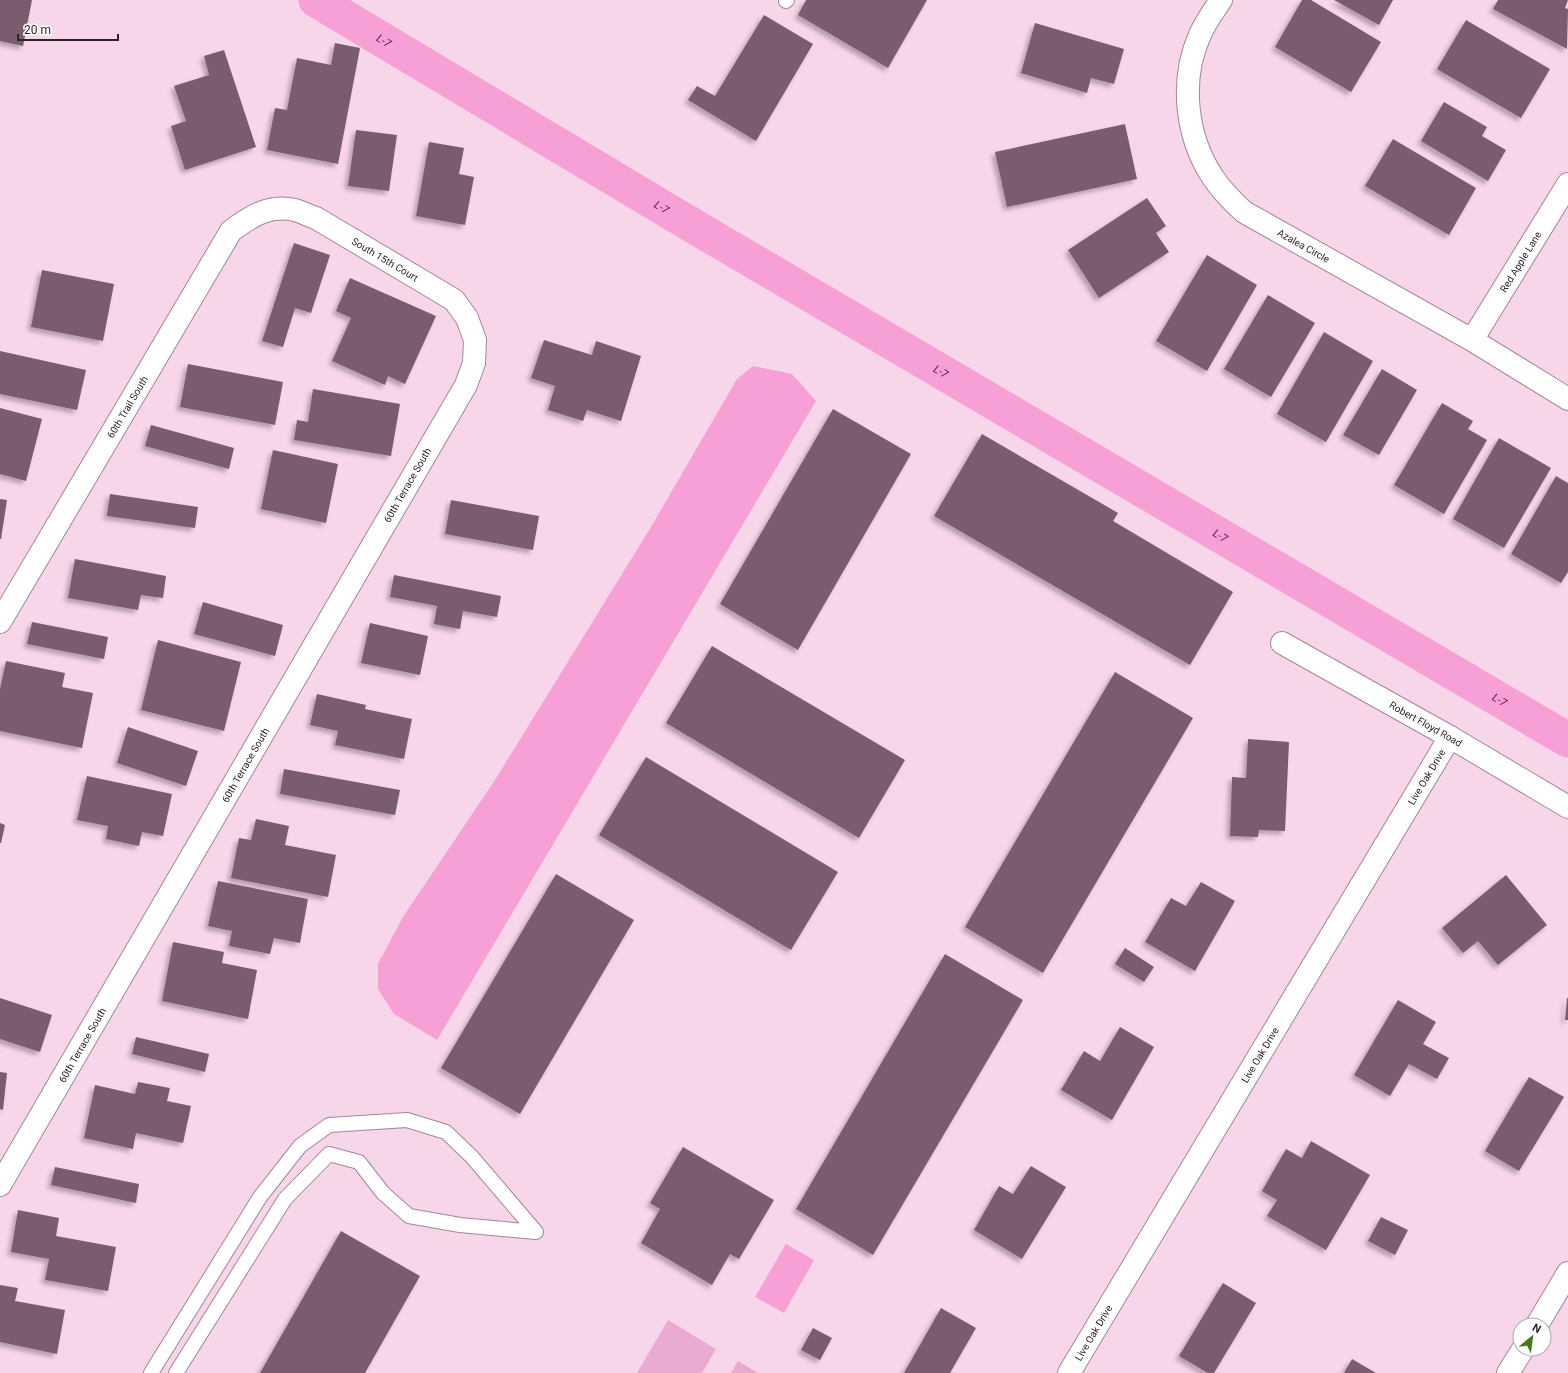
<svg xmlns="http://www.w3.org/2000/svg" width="1568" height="1373" font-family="Roboto,sans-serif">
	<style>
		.green { fill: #e9abd0 }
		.water { fill: #f7a0d6 }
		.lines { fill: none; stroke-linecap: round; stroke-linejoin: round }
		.canal { stroke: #f7a0d6; stroke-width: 35 }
		.building { fill: #795d6e; filter: url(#shadow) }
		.lane-casing { stroke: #a48698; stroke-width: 16 }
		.street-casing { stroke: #a48698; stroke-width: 24 }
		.lane { stroke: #fff; stroke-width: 14 }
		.street { stroke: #fff; stroke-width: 22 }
		.labels { text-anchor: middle; stroke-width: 4; stroke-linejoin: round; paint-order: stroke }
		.street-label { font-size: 10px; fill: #2f232a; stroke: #fff }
		.water-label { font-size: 11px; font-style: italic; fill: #5d1248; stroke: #fff }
	</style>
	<defs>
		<filter id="shadow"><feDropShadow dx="-3.5" dy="3.5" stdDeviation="2" flood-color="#0004"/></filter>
	</defs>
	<rect width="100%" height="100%" fill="#f7d6e9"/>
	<path class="green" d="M668,1320L716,1349L702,1373H637Z
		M738,1361L758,1373H731Z"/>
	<path class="water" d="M753,366L792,374L816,401L437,1040L394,1014L378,989V964L403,917L495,780L651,527L737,379Z
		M786,1244L814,1260L784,1313L755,1297Z"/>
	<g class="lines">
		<path class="canal" id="s1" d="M316,0L690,224L1568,740"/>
	</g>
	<path class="building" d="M0,0H32L23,46L0,41Z
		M806,0H927L888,68L798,15Z
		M1302,0H1311L1381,42L1351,92L1275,47Z
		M1334,0H1393L1379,25Z
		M1498,0H1568L1565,8L1568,9L1567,49L1493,9Z
		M764,15L813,44L756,141L688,100L697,86L715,96Z
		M1466,20L1550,69L1521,118L1437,69Z
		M1035,23L1124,49L1114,84L1091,78L1087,93L1021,73Z
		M335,43L360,48L338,164L267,150L275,108L287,110L297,58L331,65Z
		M224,50L256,147L185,170L171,126L186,121L174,86L209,75L204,56Z
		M1444,102L1487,127L1482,136L1506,150L1488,181L1421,141Z
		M1125,124L1137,179L1007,207L995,152Z
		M356,130L397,135L389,191L348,186Z
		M1393,139L1476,188L1449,235L1365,186Z
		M429,142L464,148L459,174L474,177L465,225L416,216Z
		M1147,198L1166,226L1156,233L1169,252L1099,298L1068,250Z
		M294,243L330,255L311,313L295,308L283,347L262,341Z
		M1207,255L1257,285L1207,371L1156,341Z
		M42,270L114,284L103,341L31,327Z
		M350,278L436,316L405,384L388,376L385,385L332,361L351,318L336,311Z
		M1268,295L1315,323L1271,397L1224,369Z
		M1324,332L1373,361L1326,442L1277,414Z
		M544,340L592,355L596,341L641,356L621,421L587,410L583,421L548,410L555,386L531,378Z
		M0,351L86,370L77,410L0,394Z
		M188,364L283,382L275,425L180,407Z
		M1382,369L1417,390L1379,455L1343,435Z
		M313,389L400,404L391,456L294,440L297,420L308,422Z
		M1442,403L1473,421L1468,429L1487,440L1444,514L1394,485Z
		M0,408L42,419L26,481L0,474Z
		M833,409L911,454L798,650L720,604Z
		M151,425L234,448L229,469L145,446Z
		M982,434L1118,513L1113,521L1233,592L1190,665L934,516Z
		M1499,438L1551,468L1504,548L1453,519Z
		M273,450L338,464L326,523L261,509Z
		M1556,476L1568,483V572L1561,583L1511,554Z
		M110,494L198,507L195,528L107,516Z
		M0,499L7,500L1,539H0Z
		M451,500L539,516L533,550L445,534Z
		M75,559L166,576L163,598L141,595L138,610L68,598Z
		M394,575L501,596L497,617L463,611L460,629L434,624L437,606L390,597Z
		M203,602L283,625L275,656L194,634Z
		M32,622L108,637L104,659L27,644Z
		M370,623L428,636L420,675L361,663Z
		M158,640L241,662L224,731L141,710Z
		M712,646L905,760L859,838L666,723Z
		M6,661L65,673L62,687L93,693L82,748L0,731V689Z
		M1115,672L1193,718L1043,973L965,927Z
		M317,694L366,705L365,709L412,719L404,759L335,745L338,731L310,725Z
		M128,727L198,751L186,786L117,763Z
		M1248,739L1289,742L1285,831L1259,830L1258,837L1230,836L1232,777L1246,778Z
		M646,757L838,872L791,950L599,835Z
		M284,769L400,790L395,815L280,794Z
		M87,776L172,794L163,836L142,832L139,846L106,839L108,826L77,820Z
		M256,819L289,826L285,845L336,855L328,897L231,878L239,838L251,840Z
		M0,823L5,825L1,843H0Z
		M556,874L634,920L520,1114L441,1068Z
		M1506,875L1547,925L1498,965L1478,941L1463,953L1442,928Z
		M218,881L308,899L300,943L274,938L270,954L229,946L232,931L208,926Z
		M1201,882L1235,901L1195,971L1145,942L1171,898L1186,906Z
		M173,942L224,952L222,963L257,970L248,1019L162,1001Z
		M1125,948L1154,967L1144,982L1115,964Z
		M945,954L1023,1000L873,1255L796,1209Z
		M0,998L52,1015L40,1052L0,1039Z
		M1567,998H1568V1020H1565Z
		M1398,1000L1436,1022L1423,1044L1449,1058L1437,1079L1409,1064L1390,1096L1354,1075Z
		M1120,1027L1154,1047L1112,1120L1061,1090L1084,1051L1100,1061Z
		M136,1037L209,1054L205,1072L132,1054Z
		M0,1072L7,1073L3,1110L0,1109Z
		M1529,1077L1564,1097L1519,1171L1485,1151Z
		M138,1082L170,1088L167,1101L191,1106L183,1143L136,1133L133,1149L84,1138L95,1085L135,1094Z
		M1311,1141L1370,1175L1326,1250L1267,1216L1277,1200L1262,1191L1286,1149L1302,1158Z
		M683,1147L774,1200L739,1259L730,1254L712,1285L641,1243L660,1209L650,1203Z
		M1031,1166L1066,1187L1022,1259L974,1230L999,1186L1013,1194Z
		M55,1167L139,1184L136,1203L51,1185Z
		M18,1210L59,1218L56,1236L116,1247L108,1291L45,1280L49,1259L11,1252Z
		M1381,1217L1408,1230L1395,1255L1368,1241Z
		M341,1231L420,1276L365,1373H260Z
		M1223,1283L1256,1303L1214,1373H1208L1179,1356Z
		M0,1285L18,1288L15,1301L65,1310L57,1354L0,1342Z
		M941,1308L976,1328L950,1373H904Z
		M813,1328L832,1338L820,1360L801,1350Z
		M1352,1359L1376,1373H1344Z"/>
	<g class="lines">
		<g class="lane-casing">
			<path id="lane" d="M786,1L787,0
				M151,1373L260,1197L300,1146L329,1125L407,1120L446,1132L472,1157L536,1232L460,1225L409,1216L383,1193L359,1162L329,1154L285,1199L176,1373"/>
		</g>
		<g class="street-casing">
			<g id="street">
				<path id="s2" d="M1221,0C1213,12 1204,24 1199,37C1180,81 1186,136 1212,176C1221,190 1232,201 1244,212L1472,340L1568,399"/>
				<path id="s3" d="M1472,340L1568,184"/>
				<path id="s4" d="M0,622L231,231C251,216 270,204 295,210C302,212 309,216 316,218L454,300L467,318L475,340L474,363L466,385L0,1185"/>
				<path id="s5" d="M1282,643L1450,737L1568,807"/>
				<path d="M1537,1325L1568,1273"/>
				<path id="s6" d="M1069,1373L1450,737"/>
				<path d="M1508,1373L1523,1349"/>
			</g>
		</g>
		<use href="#lane" class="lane"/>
		<use href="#street" class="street"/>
	</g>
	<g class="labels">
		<g class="street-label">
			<text dy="4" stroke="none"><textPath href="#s2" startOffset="305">Azalea Circle</textPath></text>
			<text dy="4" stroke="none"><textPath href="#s4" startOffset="627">South 15th Court</textPath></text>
			<text dy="4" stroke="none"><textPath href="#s3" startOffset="92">Red Apple Lane</textPath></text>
			<text dy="4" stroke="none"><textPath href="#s4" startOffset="250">60th Trail South</textPath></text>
			<text transform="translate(407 485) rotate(-60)" y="4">60th Terrace South</text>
			<text dy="4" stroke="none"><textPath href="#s5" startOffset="165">Robert Floyd Road</textPath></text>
			<text transform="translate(245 765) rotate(-60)" y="4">60th Terrace South</text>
			<text dy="4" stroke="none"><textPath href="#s6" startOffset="695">Live Oak Drive</textPath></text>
			<text transform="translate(82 1045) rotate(-60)" y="4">60th Terrace South</text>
			<text dy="4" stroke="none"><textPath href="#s6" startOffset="371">Live Oak Drive</textPath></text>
			<text dy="4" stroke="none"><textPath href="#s6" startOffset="47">Live Oak Drive</textPath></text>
		</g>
		<g class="water-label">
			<text dy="4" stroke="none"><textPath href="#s1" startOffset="79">L-7</textPath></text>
			<text dy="4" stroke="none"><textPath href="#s1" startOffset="403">L-7</textPath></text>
			<text dy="4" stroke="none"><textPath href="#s1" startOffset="727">L-7</textPath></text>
			<text dy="4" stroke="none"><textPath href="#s1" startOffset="1051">L-7</textPath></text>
			<text dy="4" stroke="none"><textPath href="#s1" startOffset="1375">L-7</textPath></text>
		</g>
	</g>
	<g transform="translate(1532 1337) rotate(29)"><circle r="19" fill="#ffffff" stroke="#aca7aa"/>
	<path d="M0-3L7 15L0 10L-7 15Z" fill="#437b12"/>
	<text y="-6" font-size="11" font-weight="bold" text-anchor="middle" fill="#2f232a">N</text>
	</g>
	<path d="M18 34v6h100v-6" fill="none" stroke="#2f232a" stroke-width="2"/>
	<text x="24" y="34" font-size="12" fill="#2f232a" stroke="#ffffff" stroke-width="3" paint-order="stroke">20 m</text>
</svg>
